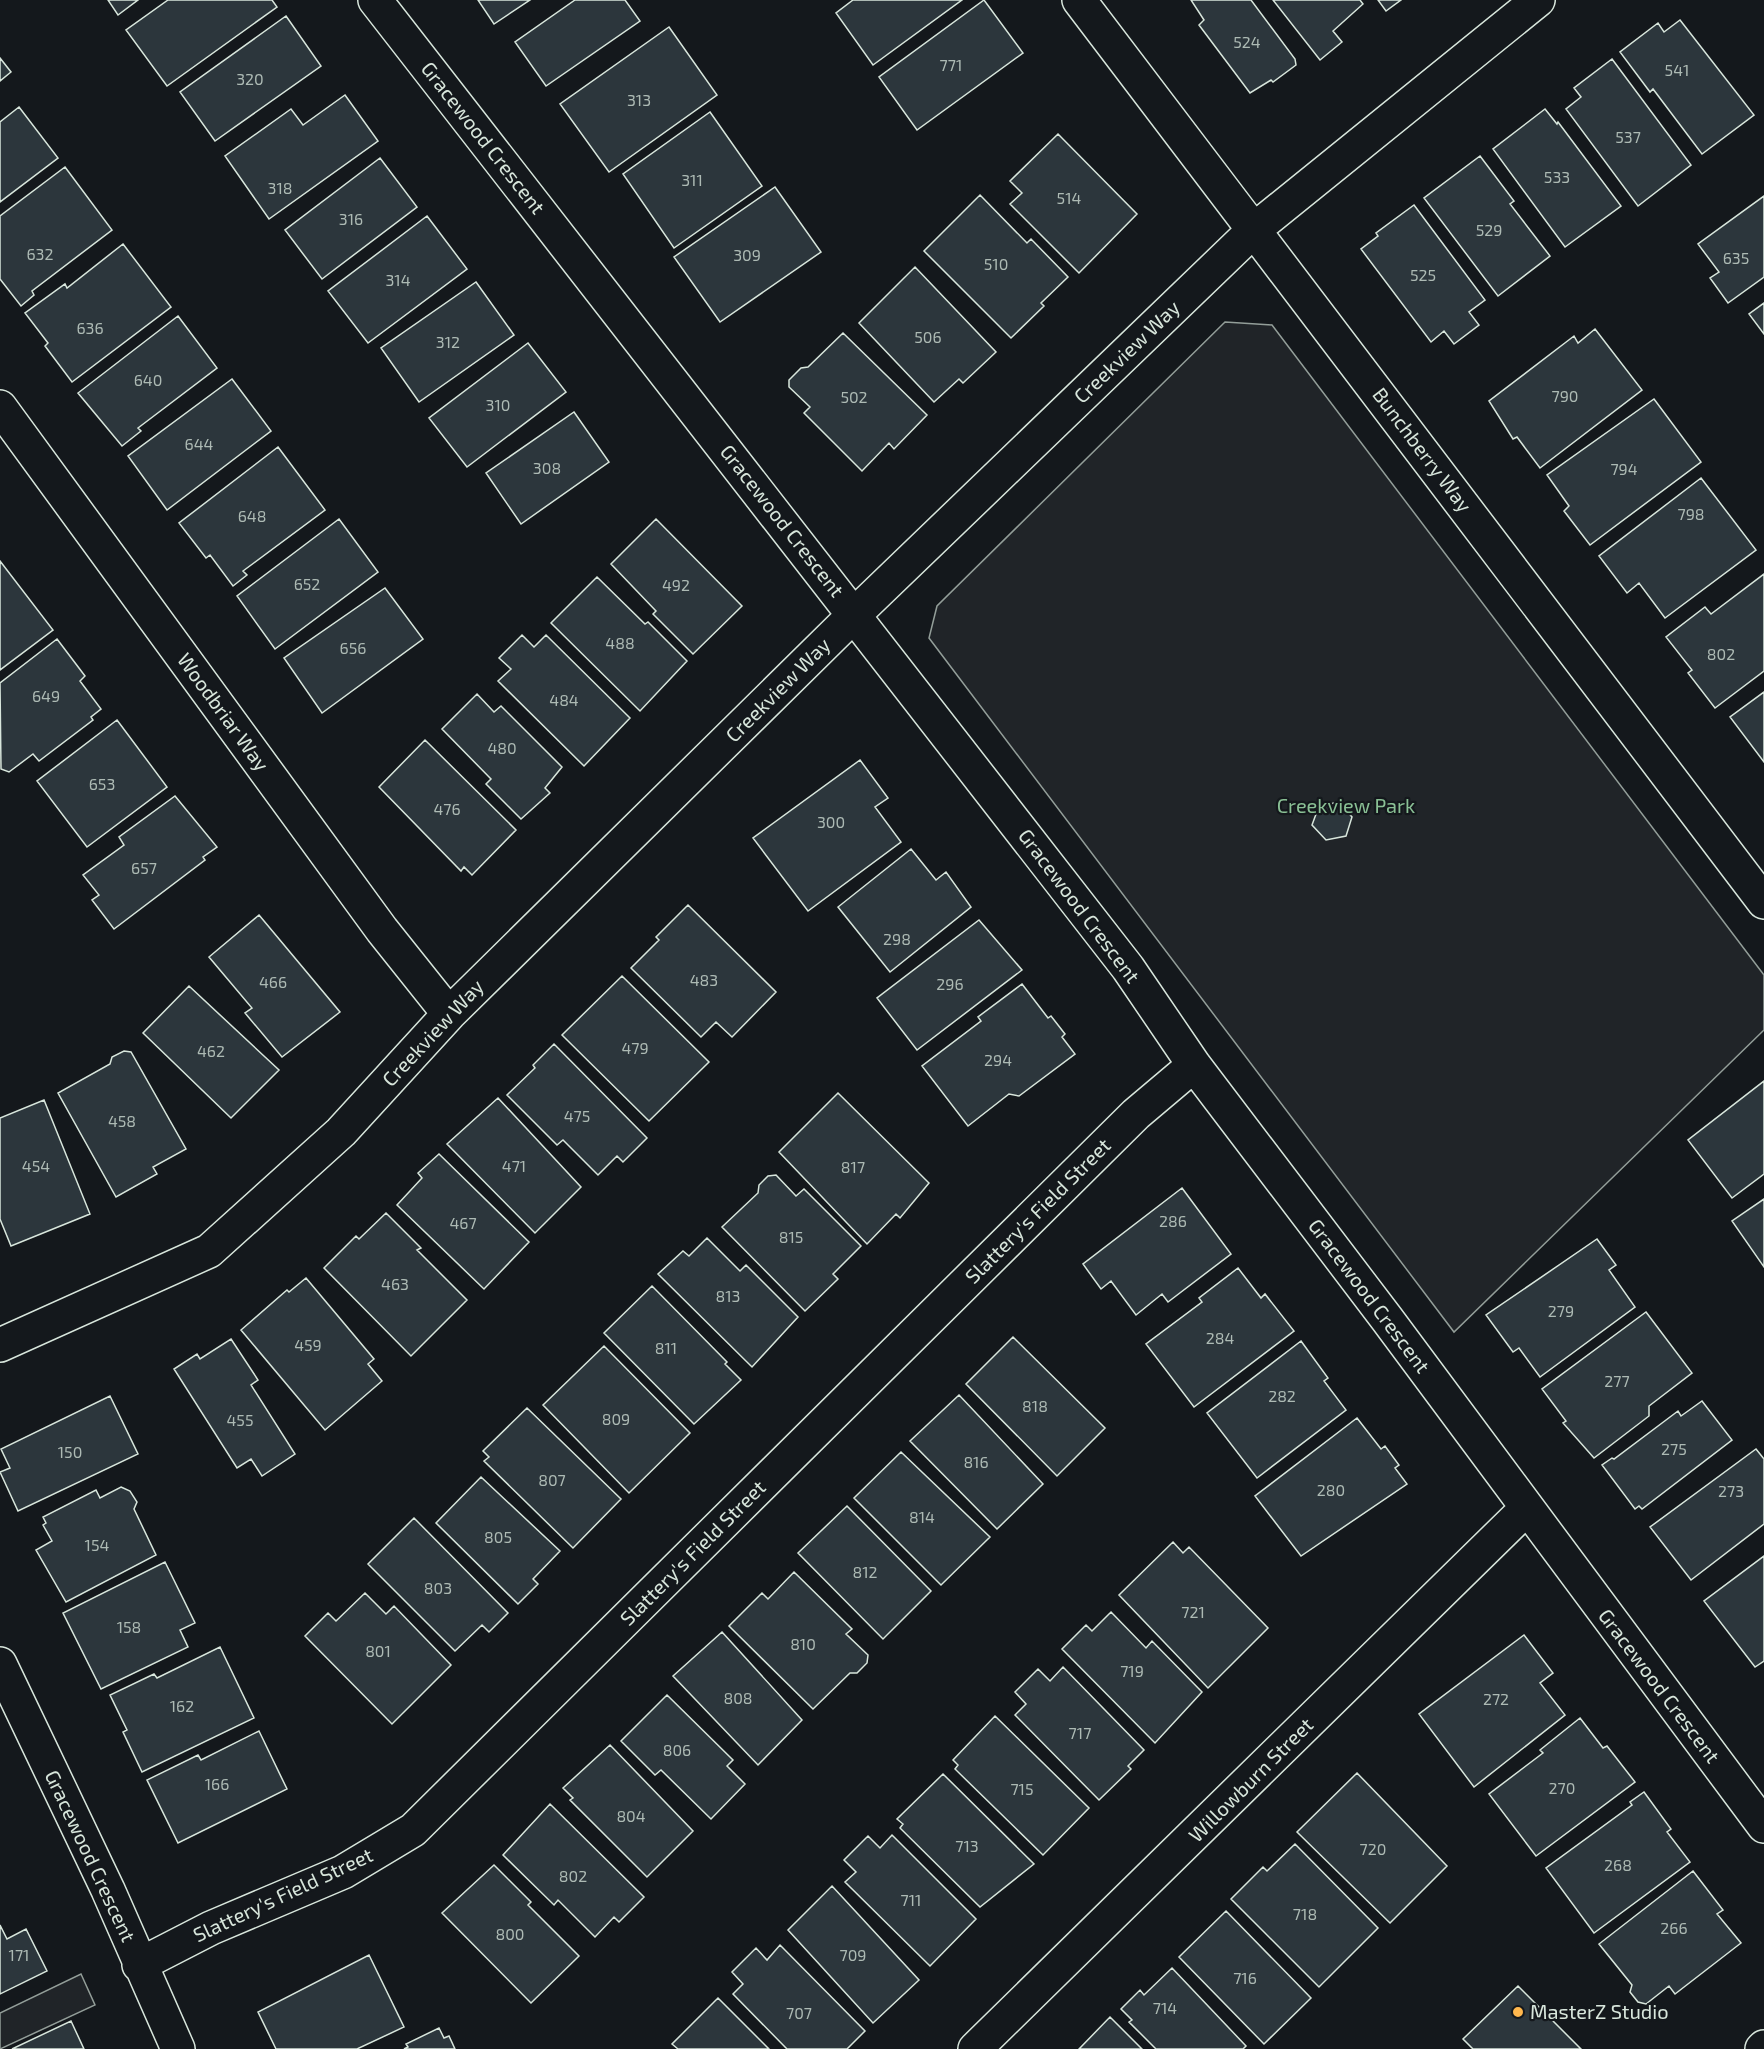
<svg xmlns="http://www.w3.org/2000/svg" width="1764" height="2049" font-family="'Exo 2',sans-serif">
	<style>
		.green { fill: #202428; stroke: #939e99; stroke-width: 1.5 }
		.building { fill: #2c363c; stroke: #d8e6dc; stroke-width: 1.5 }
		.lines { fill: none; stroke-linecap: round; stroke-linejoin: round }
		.minor-casing { stroke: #d8e6dc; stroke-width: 36 }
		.minor { stroke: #14181c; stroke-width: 33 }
		.poi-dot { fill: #ffb74d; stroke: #14181c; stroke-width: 2 }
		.labels { text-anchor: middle; stroke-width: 4.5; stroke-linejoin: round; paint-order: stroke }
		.number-label { font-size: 16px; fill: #adbab4 }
		.street-label { font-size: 20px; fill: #d8e6dc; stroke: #14181c }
		.park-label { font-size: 20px; fill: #8ac095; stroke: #14181c }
		.poi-label { font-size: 20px; fill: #d8e6dc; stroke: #14181c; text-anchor: start }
	</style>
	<rect width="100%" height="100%" fill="#14181c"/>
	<path class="green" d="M1225,322L1272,325L1764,975V1030L1454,1332L929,638L937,606Z
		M81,1974L95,2005L0,2049V2013Z"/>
	<path class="building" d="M108,0H138L118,15Z
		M168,0H272L277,7L167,86L126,30Z
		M478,0H530L494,24Z
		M575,0H625L640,21L546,86L515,42Z
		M853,0H962L873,65L836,13Z
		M984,0L1023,53L917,130L879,77Z
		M1191,0H1251L1295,59L1296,65L1273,82L1271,80L1250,93L1199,25L1204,20Z
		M1273,0H1360L1363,4L1333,31L1342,42L1320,60Z
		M1378,0H1401L1386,11Z
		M286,16L321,66L215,141L180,92Z
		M1680,20L1754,115L1702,154L1653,89L1650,92L1620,52L1658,23L1664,32Z
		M669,27L717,95L609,172L560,104Z
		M0,58L11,72L0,81Z
		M1612,59L1691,165L1638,206L1566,109L1581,97L1574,88Z
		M345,95L378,141L269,219L225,156L291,109L303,125Z
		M19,107L58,158L0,202V122Z
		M1545,109L1557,124L1558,122L1621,206L1565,247L1493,149Z
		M710,112L762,186L674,248L623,174Z
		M1058,134L1137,214L1079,273L1010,204L1022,193L1010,181Z
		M1480,156L1514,201L1510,204L1550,256L1498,296L1424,198Z
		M380,158L417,207L322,279L285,230Z
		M65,167L112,230L32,291L34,295L21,306L0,279V216Z
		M775,187L821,252L720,322L674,257Z
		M980,195L1027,243L1031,239L1068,277L1041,303L1044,306L1011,338L924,251Z
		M1764,196V277L1728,303L1710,278L1719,272L1698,244Z
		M1414,205L1485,300L1469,312L1479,325L1454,344L1444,331L1431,342L1361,249L1378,236L1376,233Z
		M427,216L467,269L368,343L328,291Z
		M123,244L171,307L72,382L45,346L48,343L25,313L65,284L67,288Z
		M915,267L996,352L963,383L959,379L934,402L859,323Z
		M476,282L514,335L419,402L381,348Z
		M1764,303V334L1749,314Z
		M178,316L217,368L138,428L141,431L122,446L78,393Z
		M1595,329L1642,390L1540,468L1517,437L1513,439L1489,401L1574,336L1578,343Z
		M843,333L927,415L894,449L889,443L862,471L804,413L810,407L789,387V380L801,368L808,367Z
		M528,343L566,392L467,467L429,418Z
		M232,379L271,431L167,510L128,456Z
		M1654,399L1701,462L1590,545L1564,511L1569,506L1547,475Z
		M574,412L609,462L521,524L486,473Z
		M278,447L325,510L243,571L247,575L233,586L210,555L206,558L179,523Z
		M1701,478L1756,550L1665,618L1639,583L1627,593L1599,556Z
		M339,519L378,572L275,649L237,596Z
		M656,519L742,606L693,654L653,614L656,611L611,564Z
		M0,561L53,630L0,670Z
		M1764,574V671L1715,708L1688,673L1692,670L1666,637L1705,607L1711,614Z
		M597,577L645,624L648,622L687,661L640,711L551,623Z
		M385,588L423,639L322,713L284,658Z
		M522,635L534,647L546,635L630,718L584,766L498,681L511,669L499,658Z
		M57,639L85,676L80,681L101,709L91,717L93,720L39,761L33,754L9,772L1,769L0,683Z
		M1764,692V762L1730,717Z
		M477,694L494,712L501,706L562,767L545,788L550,793L521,819L486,784L491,779L442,729Z
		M117,720L167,787L87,847L37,781Z
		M425,740L516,830L472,875L464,867L461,871L379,787Z
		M860,760L888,798L875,807L901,842L808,911L753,838Z
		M175,796L217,847L203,857L205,860L114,929L92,900L99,895L83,875L124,845L119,837Z
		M1339,802L1352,817L1346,836L1326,840L1312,825L1319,806Z
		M911,849L936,880L946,872L971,907L890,972L838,907Z
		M688,905L776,992L732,1037L716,1022L701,1037L631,968L659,940L656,937Z
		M259,915L340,1012L282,1057L245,1013L252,1008L209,957Z
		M979,920L1022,970L917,1050L877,998Z
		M622,976L709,1062L649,1121L562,1035Z
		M1022,984L1048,1018L1051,1016L1065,1034L1062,1037L1075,1054L1019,1096L1009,1094L968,1126L922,1066L981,1021L978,1017Z
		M189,986L279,1070L231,1118L143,1033Z
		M554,1044L647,1138L623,1162L617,1156L598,1175L563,1140L557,1145L507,1095L535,1068L533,1065Z
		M124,1051L131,1052L186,1149L153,1167L157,1174L116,1197L58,1093L110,1064L112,1057Z
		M1764,1081V1174L1732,1198L1688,1140Z
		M838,1093L929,1183L900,1218L896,1214L867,1244L779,1152Z
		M498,1098L581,1187L535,1233L447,1144Z
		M44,1100L90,1214L11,1246L0,1219V1118Z
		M439,1154L529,1242L484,1289L397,1205L422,1178L418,1173Z
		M776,1175L796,1196L804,1189L861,1246L833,1274L838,1279L805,1311L722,1227L758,1193L759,1185L768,1176Z
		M1182,1188L1231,1254L1168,1302L1162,1294L1136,1315L1111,1281L1101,1289L1083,1264Z
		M1764,1199V1267L1732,1221Z
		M386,1213L421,1248L417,1250L467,1300L411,1356L324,1268L356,1236L359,1239Z
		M707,1238L740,1271L746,1265L798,1317L752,1367L658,1274L683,1251L689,1256Z
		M1597,1239L1616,1265L1609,1270L1635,1307L1540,1377L1519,1348L1513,1352L1486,1315Z
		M1238,1268L1261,1298L1265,1294L1294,1331L1194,1407L1146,1344L1202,1302L1199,1298Z
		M306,1278L374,1359L368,1364L382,1381L325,1430L241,1330L287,1290L289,1292Z
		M652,1286L727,1362L725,1364L741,1380L694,1424L604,1333Z
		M1646,1312L1692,1373L1649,1406V1416L1594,1458L1563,1423L1566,1421L1542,1389Z
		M1013,1337L1105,1428L1057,1476L966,1384Z
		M231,1339L258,1380L251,1385L295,1454L262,1476L251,1459L237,1468L174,1369L197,1354L200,1359Z
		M1301,1341L1328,1378L1324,1381L1346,1410L1257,1478L1207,1413Z
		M604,1346L690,1433L629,1493L543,1405Z
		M959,1395L1043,1484L997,1529L910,1441Z
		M110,1396L138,1454L18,1511L0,1472L10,1468L1,1449Z
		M1702,1401L1732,1440L1642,1509L1639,1506L1635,1509L1602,1465L1612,1458L1614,1459L1678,1411L1681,1416Z
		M527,1408L621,1499L573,1548L484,1461L489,1457L483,1451Z
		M1357,1418L1381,1449L1385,1446L1399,1465L1395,1468L1407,1484L1301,1556L1255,1496Z
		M1756,1449L1764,1459V1524L1691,1580L1650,1527Z
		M901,1452L990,1537L941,1585L854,1498Z
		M481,1477L560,1551L533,1579L538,1584L518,1604L436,1523Z
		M121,1487L130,1491L137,1502L134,1509L156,1555L66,1602L36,1550L52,1541L43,1525L46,1523L43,1517L96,1490L100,1498Z
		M847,1506L931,1591L883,1639L798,1553Z
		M414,1518L508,1613L489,1632L482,1625L455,1651L368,1564Z
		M1173,1542L1183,1553L1189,1547L1268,1628L1208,1688L1119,1595Z
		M1764,1556V1661L1755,1667L1704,1601Z
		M165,1562L195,1623L180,1630L188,1647L101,1689L63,1613Z
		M794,1572L852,1629L846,1634L868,1655L867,1663L857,1673H850L813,1709L729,1626L762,1593L768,1599Z
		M365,1593L386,1614L394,1606L451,1665L392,1724L305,1636L328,1613L336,1621Z
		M1111,1612L1146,1648L1152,1641L1202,1692L1155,1743L1062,1649L1086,1625L1092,1631Z
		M722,1632L802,1720L758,1765L673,1676Z
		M1524,1635L1553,1673L1540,1683L1565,1715L1474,1787L1419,1714Z
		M220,1647L254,1718L142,1772L123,1732L127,1730L110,1695L154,1674L157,1678Z
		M1063,1667L1144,1750L1128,1766L1131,1769L1099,1800L1015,1715L1026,1704L1015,1692L1038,1669L1050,1681Z
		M667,1695L733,1760L727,1766L745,1784L711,1819L661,1770L655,1775L621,1741Z
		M995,1716L1089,1808L1043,1855L955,1769L958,1765L953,1760Z
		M1580,1718L1603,1748L1607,1746L1635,1782L1536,1856L1489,1794L1543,1753L1540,1750Z
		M259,1731L287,1789L178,1843L147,1780L198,1755L201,1760Z
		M610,1745L693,1831L647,1877L570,1800L573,1798L563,1788Z
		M1357,1773L1447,1866L1390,1923L1297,1832Z
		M943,1774L1034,1864L980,1907L900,1828L903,1824L897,1819Z
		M1644,1792L1671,1829L1667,1832L1690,1862L1594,1933L1546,1868L1632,1805L1630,1802Z
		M550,1804L644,1897L619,1922L614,1917L595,1937L558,1900L554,1905L503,1855Z
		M892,1835L976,1919L930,1966L845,1882L856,1872L844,1860L868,1836L880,1848Z
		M1295,1844L1378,1928L1319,1987L1231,1899L1263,1867L1267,1871Z
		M494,1865L531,1902L528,1905L579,1956L531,2003L442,1913Z
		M1693,1871L1723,1910L1717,1914L1741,1943L1675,1994L1669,1986L1646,2004L1638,2002L1630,1992L1632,1985L1599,1944Z
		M832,1886L919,1980L873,2023L788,1930Z
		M1226,1911L1311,1998L1264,2044L1179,1957Z
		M0,1925L7,1939L26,1929L47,1971L0,1994Z
		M780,1945L865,2031L847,2049H787L733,1994L743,1984L732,1972L756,1948L767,1960Z
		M369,1955L404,2027L357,2049H276L258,2012Z
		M1172,1968L1246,2046L1243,2049H1156L1129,2022L1132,2020L1121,2009L1140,1990L1144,1995Z
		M1518,1986L1581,2049H1473L1463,2039Z
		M718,1998L769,2049H678L672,2044Z
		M1110,2017L1142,2049H1079Z
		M71,2021L84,2049H12Z
		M439,2028L444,2038L449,2036L455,2049H404L408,2047L406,2044Z"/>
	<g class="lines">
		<g class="minor-casing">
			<path id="minor" d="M375,0L1128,968L1194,1065L1387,1319L1764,1826
				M1079,0L1764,902
				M0,407L382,930L449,1014
				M0,1345L209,1251L341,1132L449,1014L855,614L1255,229L1538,0
				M0,1664L108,1890L178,2049
				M139,1965L211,1928L343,1872L413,1830L1136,1114L1194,1065
				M975,2049L1526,1509
				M1762,2049L1764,2047"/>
		</g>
		<use href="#minor" class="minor"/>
	</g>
	<circle class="poi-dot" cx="1518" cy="2012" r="6"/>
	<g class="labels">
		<g class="number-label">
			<text x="1247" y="48">524</text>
			<text x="951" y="71">771</text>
			<text x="1677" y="76">541</text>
			<text x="250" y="85">320</text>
			<text x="639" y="106">313</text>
			<text x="1628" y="143">537</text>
			<text x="1557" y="183">533</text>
			<text x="692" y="186">311</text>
			<text x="280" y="194">318</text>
			<text x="1069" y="204">514</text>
			<text x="351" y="225">316</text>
			<text x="1489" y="236">529</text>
			<text x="40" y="260">632</text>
			<text x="747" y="261">309</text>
			<text x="1736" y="264">635</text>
			<text x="996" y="270">510</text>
			<text x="1423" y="281">525</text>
			<text x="398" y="286">314</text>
			<text x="90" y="334">636</text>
			<text x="928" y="343">506</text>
			<text x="448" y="348">312</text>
			<text x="148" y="386">640</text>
			<text x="1565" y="402">790</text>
			<text x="854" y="403">502</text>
			<text x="498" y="411">310</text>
			<text x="199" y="450">644</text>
			<text x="547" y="474">308</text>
			<text x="1624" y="475">794</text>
			<text x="1691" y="520">798</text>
			<text x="252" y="522">648</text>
			<text x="307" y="590">652</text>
			<text x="676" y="591">492</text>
			<text x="620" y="649">488</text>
			<text x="353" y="654">656</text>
			<text x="1721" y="660">802</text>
			<text x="46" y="702">649</text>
			<text x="564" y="706">484</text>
			<text x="502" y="754">480</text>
			<text x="102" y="790">653</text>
			<text x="447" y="815">476</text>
			<text x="831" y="828">300</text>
			<text x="144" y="874">657</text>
			<text x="897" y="945">298</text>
			<text x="704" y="986">483</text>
			<text x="273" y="988">466</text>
			<text x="950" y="990">296</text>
			<text x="635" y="1054">479</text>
			<text x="211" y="1057">462</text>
			<text x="998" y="1066">294</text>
			<text x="577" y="1122">475</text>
			<text x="122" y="1127">458</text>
			<text x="36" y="1172">454</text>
			<text x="514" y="1172">471</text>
			<text x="853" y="1173">817</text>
			<text x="1173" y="1227">286</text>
			<text x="463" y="1229">467</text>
			<text x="791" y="1243">815</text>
			<text x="395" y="1290">463</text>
			<text x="728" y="1302">813</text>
			<text x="1561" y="1317">279</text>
			<text x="1220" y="1344">284</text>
			<text x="308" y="1351">459</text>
			<text x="666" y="1354">811</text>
			<text x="1617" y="1387">277</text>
			<text x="1282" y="1402">282</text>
			<text x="1035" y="1412">818</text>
			<text x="616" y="1425">809</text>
			<text x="240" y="1426">455</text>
			<text x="1674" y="1455">275</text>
			<text x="70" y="1458">150</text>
			<text x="976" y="1468">816</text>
			<text x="552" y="1486">807</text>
			<text x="1331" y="1496">280</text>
			<text x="1731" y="1497">273</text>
			<text x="922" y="1523">814</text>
			<text x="498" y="1543">805</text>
			<text x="97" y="1551">154</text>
			<text x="865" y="1578">812</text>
			<text x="438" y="1594">803</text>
			<text x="1193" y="1618">721</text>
			<text x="129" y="1633">158</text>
			<text x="803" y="1650">810</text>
			<text x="378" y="1657">801</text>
			<text x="1132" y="1677">719</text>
			<text x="738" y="1704">808</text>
			<text x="1496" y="1705">272</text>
			<text x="182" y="1712">162</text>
			<text x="1080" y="1739">717</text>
			<text x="677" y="1756">806</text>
			<text x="217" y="1790">166</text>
			<text x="1562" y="1794">270</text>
			<text x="1022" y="1795">715</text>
			<text x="631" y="1822">804</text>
			<text x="967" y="1852">713</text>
			<text x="1373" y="1855">720</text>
			<text x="1618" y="1871">268</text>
			<text x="573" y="1882">802</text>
			<text x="911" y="1906">711</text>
			<text x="1305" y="1920">718</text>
			<text x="1674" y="1934">266</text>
			<text x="510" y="1940">800</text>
			<text x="19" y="1961">171</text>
			<text x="853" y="1961">709</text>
			<text x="1245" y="1984">716</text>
			<text x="1165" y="2014">714</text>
			<text x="799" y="2019">707</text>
		</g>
		<g class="street-label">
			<text transform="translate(483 138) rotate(52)" y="7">Gracewood Crescent</text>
			<text transform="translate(1127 352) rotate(-44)" y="7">Creekview Way</text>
			<text transform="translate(1422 450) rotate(53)" y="7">Bunchberry Way</text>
			<text transform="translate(782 521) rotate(52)" y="7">Gracewood Crescent</text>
			<text transform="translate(778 690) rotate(-45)" y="7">Creekview Way</text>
			<text transform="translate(223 712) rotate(54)" y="7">Woodbriar Way</text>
			<text transform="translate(1079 906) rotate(53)" y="7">Gracewood Crescent</text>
			<text transform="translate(433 1033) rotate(-47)" y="7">Creekview Way</text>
			<text transform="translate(1038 1211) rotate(-45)" y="7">Slattery's Field Street</text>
			<text transform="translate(1369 1296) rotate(53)" y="7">Gracewood Crescent</text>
			<text transform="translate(693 1553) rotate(-45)" y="7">Slattery's Field Street</text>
			<text transform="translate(1659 1686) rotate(53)" y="7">Gracewood Crescent</text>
			<text transform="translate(1251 1780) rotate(-45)" y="7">Willowburn Street</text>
			<text transform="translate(90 1856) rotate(65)" y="7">Gracewood Crescent</text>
			<text transform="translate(283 1895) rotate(-25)" y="7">Slattery's Field Street</text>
		</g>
		<g class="park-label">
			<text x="1346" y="813">Creekview Park</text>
		</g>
		<g class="poi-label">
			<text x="1530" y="2019">MasterZ Studio</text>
		</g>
	</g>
</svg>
